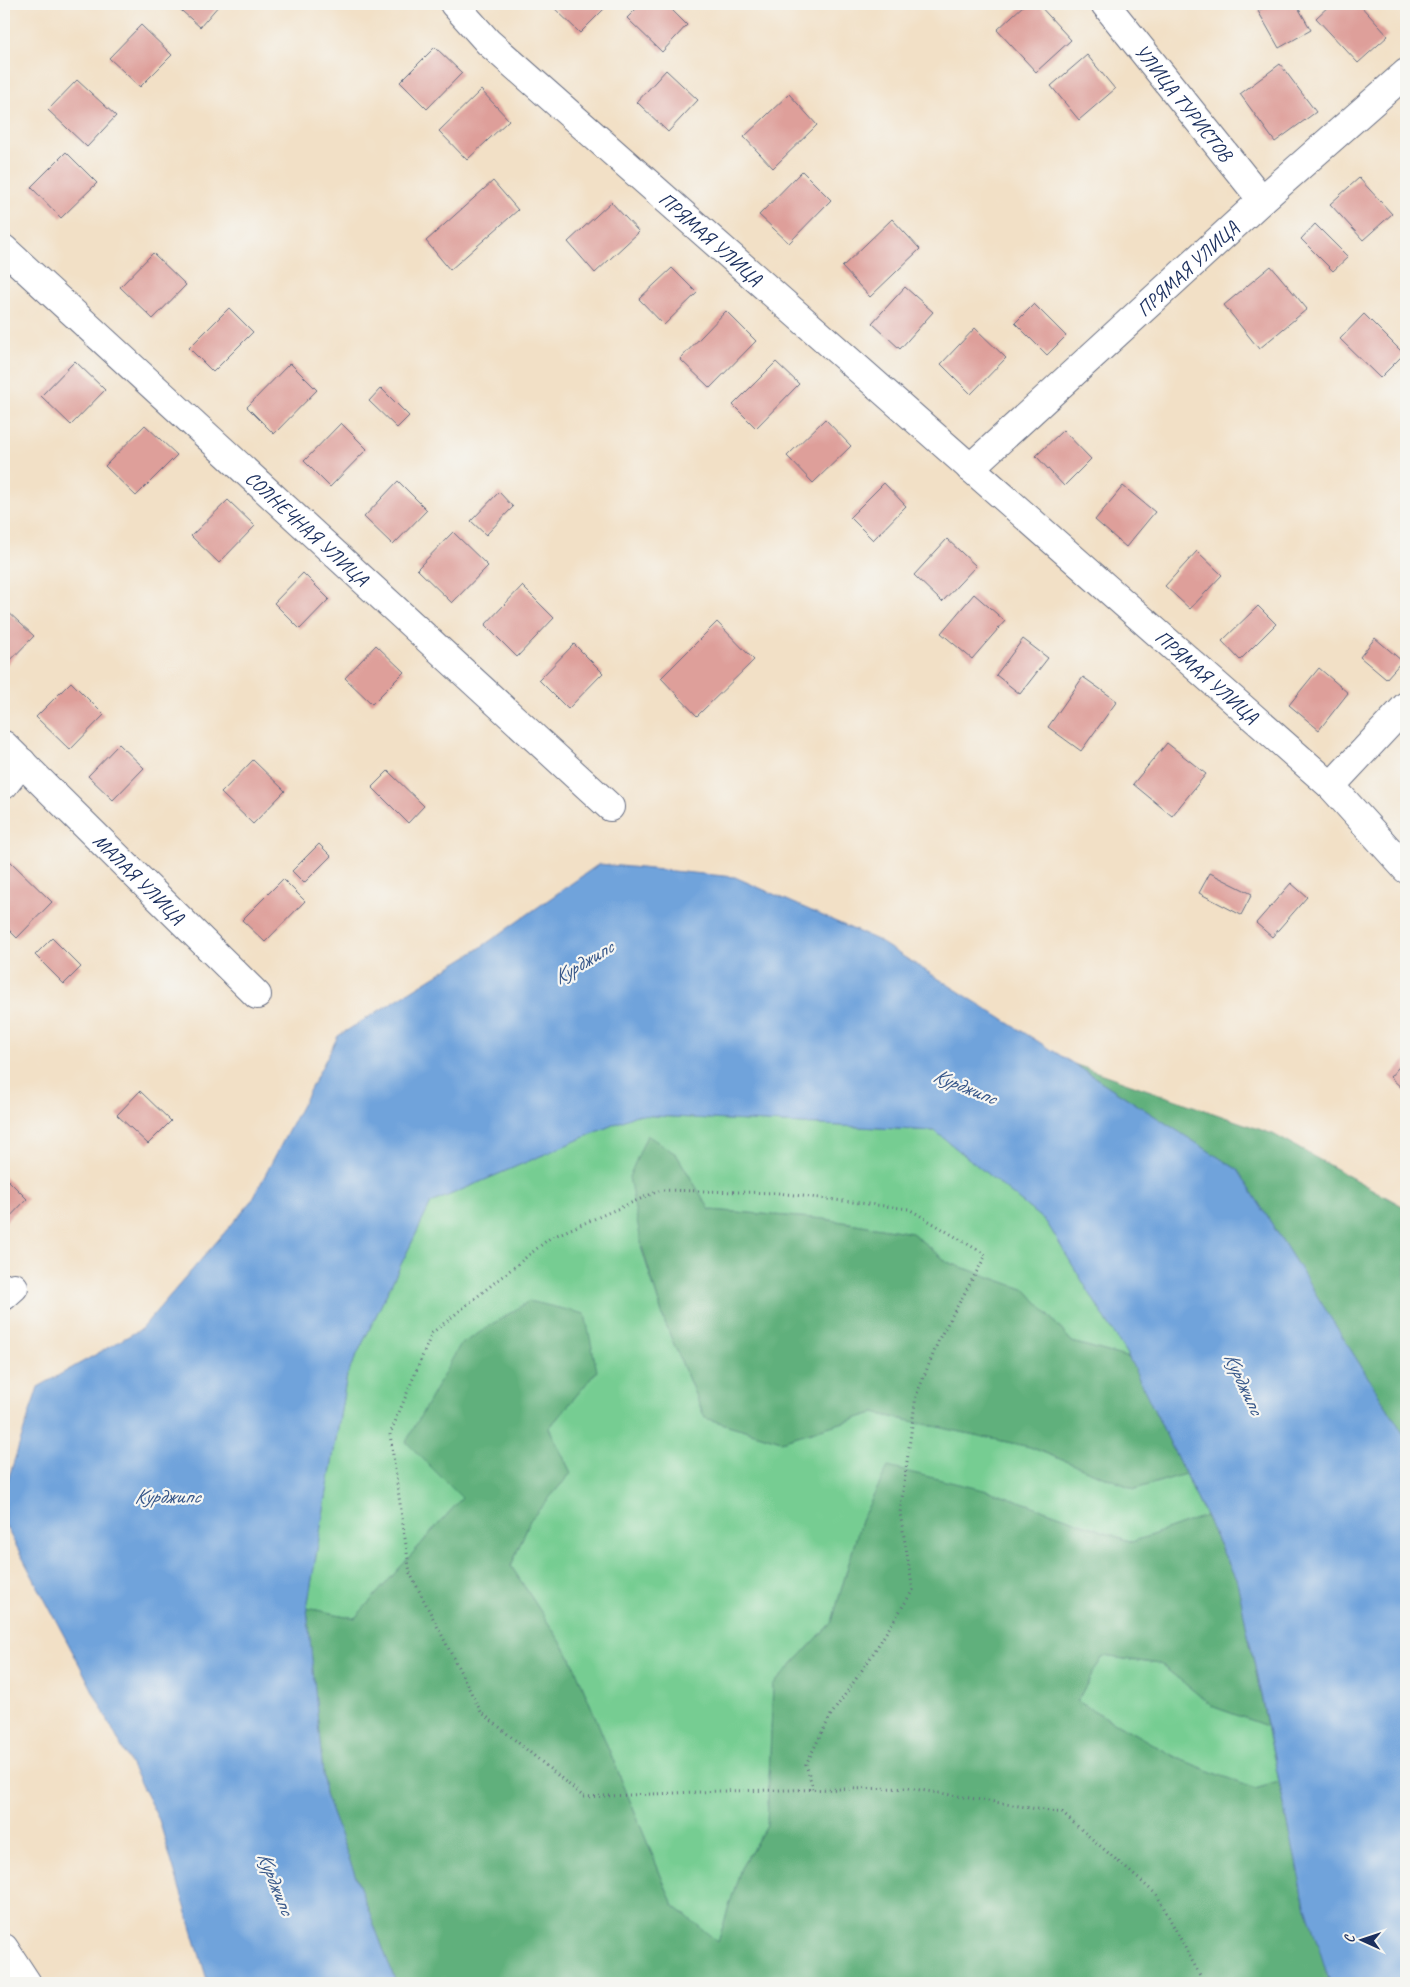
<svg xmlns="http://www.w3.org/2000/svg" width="1410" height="1987" font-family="Caveat,sans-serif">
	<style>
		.green { fill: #76cd92; stroke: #487e78 }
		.forest { fill: #60b07c; stroke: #3e706d }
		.water { fill: #6fa3db; stroke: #45699c }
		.building { fill: #de9f9a }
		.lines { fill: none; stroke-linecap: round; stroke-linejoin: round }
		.minor-casing { stroke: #666d82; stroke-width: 30 }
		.path { stroke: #666d82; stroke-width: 3; stroke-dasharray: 1 4; stroke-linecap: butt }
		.minor { stroke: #fff; stroke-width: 28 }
		.labels { text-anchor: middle; stroke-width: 4.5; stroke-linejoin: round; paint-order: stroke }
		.street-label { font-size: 20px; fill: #1b2f5e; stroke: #f6f6f2 }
		.water-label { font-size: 21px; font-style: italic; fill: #38588a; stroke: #f6f6f2 }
	</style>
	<rect width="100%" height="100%" fill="#f6f6f2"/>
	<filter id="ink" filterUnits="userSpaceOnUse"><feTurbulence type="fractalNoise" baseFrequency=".02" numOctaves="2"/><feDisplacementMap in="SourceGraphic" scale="10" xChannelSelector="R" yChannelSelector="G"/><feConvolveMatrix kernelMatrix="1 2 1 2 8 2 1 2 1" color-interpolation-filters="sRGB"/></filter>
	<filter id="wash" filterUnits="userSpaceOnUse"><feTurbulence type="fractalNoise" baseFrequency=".0096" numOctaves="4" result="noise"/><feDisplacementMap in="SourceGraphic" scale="20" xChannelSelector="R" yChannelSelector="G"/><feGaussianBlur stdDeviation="1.12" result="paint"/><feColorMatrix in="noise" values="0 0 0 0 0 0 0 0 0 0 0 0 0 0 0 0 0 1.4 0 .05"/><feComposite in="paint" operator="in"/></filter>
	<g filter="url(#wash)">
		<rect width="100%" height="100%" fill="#f2e0c6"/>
		<path class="green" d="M636,1115L935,1131L1047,1223L1129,1358L1072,1342L1026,1290L947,1262L912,1233L824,1219L710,1210L676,1154L641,1247L665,1323L705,1418L781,1441L874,1413L1030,1447L1135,1489L1185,1474L1205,1516L1132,1542L1000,1494L888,1468L861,1521L832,1622L773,1685L767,1825L741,1868L718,1943L673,1905L571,1658L511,1566L530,1520L571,1473L549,1428L597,1371L462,1498L355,1618L307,1608L347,1375L431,1203Z
			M1103,1656L1160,1664L1214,1707L1267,1726L1279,1782L1255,1789L1177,1758L1077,1701Z"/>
		<path class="forest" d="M1074,1064L1273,1134L1406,1208V1438L1238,1170Z
			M647,1135L676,1154L710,1210L824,1219L912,1233L947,1262L1026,1290L1072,1342L1129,1358L1185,1474L1135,1489L1030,1447L874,1413L781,1441L705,1418L665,1323L642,1247L629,1177Z
			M529,1301L585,1314L597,1371L549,1428L571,1473L530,1520L511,1566L571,1658L673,1905L718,1942L741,1868L767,1825L773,1685L832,1622L861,1521L888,1467L1000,1494L1132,1542L1205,1516L1237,1581L1267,1726L1214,1707L1160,1664L1103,1656L1077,1701L1177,1758L1255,1789L1279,1782L1305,1904L1330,1983H396L325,1795L307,1608L355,1618L462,1498L406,1442L460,1345Z"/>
		<path class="water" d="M599,864L735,877L877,940L1074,1064L1238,1170L1406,1438V1983H1330L1305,1904L1237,1581L1129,1358L1047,1223L935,1131L636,1115L431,1203L347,1375L307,1608L325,1795L396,1983H208L159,1820L77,1660L4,1523V1492L38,1387L141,1329L251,1202L338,1036L477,950Z"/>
		<g id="blocks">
			<path class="building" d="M174,4H220L200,27Z
				M550,4H609L580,33Z
				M641,4H666L687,25L662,52L627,18Z
				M1025,4H1038L1071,40L1036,72L997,30Z
				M1270,4H1296L1311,30L1279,48L1258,11Z
				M1331,4H1359L1388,36L1358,63L1316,18Z
				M141,25L172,55L140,87L109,58Z
				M435,47L462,73L427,109L400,82Z
				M1087,55L1115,89L1079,120L1051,86Z
				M1280,64L1316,112L1275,142L1240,94Z
				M666,70L698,100L668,132L637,102Z
				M77,80L116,116L87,147L48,110Z
				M481,90L509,120L467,160L439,131Z
				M789,94L817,125L773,168L744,137Z
				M66,152L97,183L61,218L31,187Z
				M802,171L831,200L789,243L759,215Z
				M1359,178L1392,214L1363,240L1330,204Z
				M493,181L518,210L450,270L426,241Z
				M611,202L639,232L595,273L568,242Z
				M892,219L920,249L870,297L842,267Z
				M1315,224L1348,257L1333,271L1301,239Z
				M153,253L186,285L153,319L120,287Z
				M1271,266L1307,309L1259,349L1224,305Z
				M672,268L697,293L664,325L639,299Z
				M905,287L933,312L900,349L872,323Z
				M1034,304L1066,336L1047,355L1015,323Z
				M229,308L253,332L213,372L189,348Z
				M726,311L756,341L710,388L680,359Z
				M1364,314L1404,354L1380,378L1340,339Z
				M975,328L1006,358L971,394L941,364Z
				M75,361L105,390L71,425L41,396Z
				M776,362L799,384L756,428L733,405Z
				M290,363L317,390L274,434L247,407Z
				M381,388L409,416L397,428L369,401Z
				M825,419L851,446L813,483L787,456Z
				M341,423L367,449L330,487L304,461Z
				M145,425L177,455L136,496L105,466Z
				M1063,430L1091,459L1064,486L1036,456Z
				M398,481L427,510L393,545L364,517Z
				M884,483L906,506L873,540L850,517Z
				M1123,486L1155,512L1126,547L1095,520Z
				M499,492L513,507L486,535L471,521Z
				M228,500L255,526L219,563L191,536Z
				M453,532L488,566L452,603L417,569Z
				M947,539L976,566L942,602L914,575Z
				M1197,551L1222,575L1190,609L1165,586Z
				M303,573L329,599L300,629L274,603Z
				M522,586L554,618L517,657L485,625Z
				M974,594L1005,621L972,659L941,633Z
				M1258,606L1276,624L1240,660L1222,641Z
				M6,610L34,636L4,667V612Z
				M717,622L754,660L697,716L661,678Z
				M1375,638L1402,661L1386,679L1360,657Z
				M1023,639L1048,658L1020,694L996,675Z
				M574,644L603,673L568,709L539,680Z
				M376,645L404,672L372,704L345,678Z
				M1319,668L1348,693L1319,730L1289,705Z
				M1083,677L1117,701L1081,751L1048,727Z
				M71,682L104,715L70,750L36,717Z
				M1167,743L1206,774L1172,816L1133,784Z
				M119,744L144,768L113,800L88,776Z
				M253,760L285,791L253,824L221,793Z
				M388,771L424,806L408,823L372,787Z
				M319,844L331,856L304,883L292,871Z
				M10,861L52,902L17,938L4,925V867Z
				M1210,873L1252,894L1241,915L1199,893Z
				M283,879L305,901L265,942L242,920Z
				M1291,883L1307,897L1272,937L1256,923Z
				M52,938L81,967L64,984L35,955Z
				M1406,1059V1092L1390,1077Z
				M140,1091L171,1121L148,1144L117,1115Z
				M4,1176L27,1199L4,1223Z"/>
		</g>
	</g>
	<g filter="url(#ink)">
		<use href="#blocks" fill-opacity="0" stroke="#666d82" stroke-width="1"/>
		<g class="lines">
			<g class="minor-casing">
				<g id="minor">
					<path id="s1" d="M454,4L488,42L1331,786L1406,869"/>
					<path id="s2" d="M1105,4L1262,200"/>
					<path id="s3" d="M4,249L610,807"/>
					<path id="s4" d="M970,468L1262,200L1406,73"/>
					<path id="s5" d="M4,745L257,995"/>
					<path d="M4,785L22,762"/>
					<path d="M1331,786L1406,706"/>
					<path d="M4,1296L14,1287"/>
					<path d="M4,1948L27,1983"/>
				</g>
			</g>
			<path class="path" d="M813,1789L806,1764L831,1715L869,1660L913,1590L900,1513L916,1396L940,1337L986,1255L909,1209L778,1193L661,1190L550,1238L432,1333L390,1434L410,1573L481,1712L584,1797L720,1791L908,1788L1062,1813L1157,1895L1204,1983"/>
			<use href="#minor" class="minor"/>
		</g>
	</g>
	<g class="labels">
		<g class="street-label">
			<text dy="7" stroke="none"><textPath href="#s2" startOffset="126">УЛИЦА ТУРИСТОВ</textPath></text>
			<text dy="7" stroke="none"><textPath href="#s1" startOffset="348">ПРЯМАЯ УЛИЦА</textPath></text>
			<text dy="7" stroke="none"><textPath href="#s4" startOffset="295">ПРЯМАЯ УЛИЦА</textPath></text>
			<text dy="7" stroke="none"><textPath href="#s3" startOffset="412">СОЛНЕЧНАЯ УЛИЦА</textPath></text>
			<text dy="7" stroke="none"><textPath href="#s1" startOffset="1010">ПРЯМАЯ УЛИЦА</textPath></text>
			<text dy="7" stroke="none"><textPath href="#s5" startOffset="190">МАЛАЯ УЛИЦА</textPath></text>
		</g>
		<g class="water-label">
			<text transform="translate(583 962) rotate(-31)" y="7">Курджипс</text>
			<text transform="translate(965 1086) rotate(22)" y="7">Курджипс</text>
			<text transform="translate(1244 1383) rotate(65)" y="7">Курджипс</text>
			<text x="167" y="1503">Курджипс</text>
			<text transform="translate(276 1883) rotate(68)" y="7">Курджипс</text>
		</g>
	</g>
	<rect width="1410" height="1987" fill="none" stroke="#f6f6f2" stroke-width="20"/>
	<g transform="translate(1362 1940) rotate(273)" stroke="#f6f6f2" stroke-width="4" paint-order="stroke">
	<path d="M0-4L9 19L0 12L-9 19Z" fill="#1b2f5e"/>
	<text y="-8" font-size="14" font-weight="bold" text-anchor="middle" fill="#1b2f5e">С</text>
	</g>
</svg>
